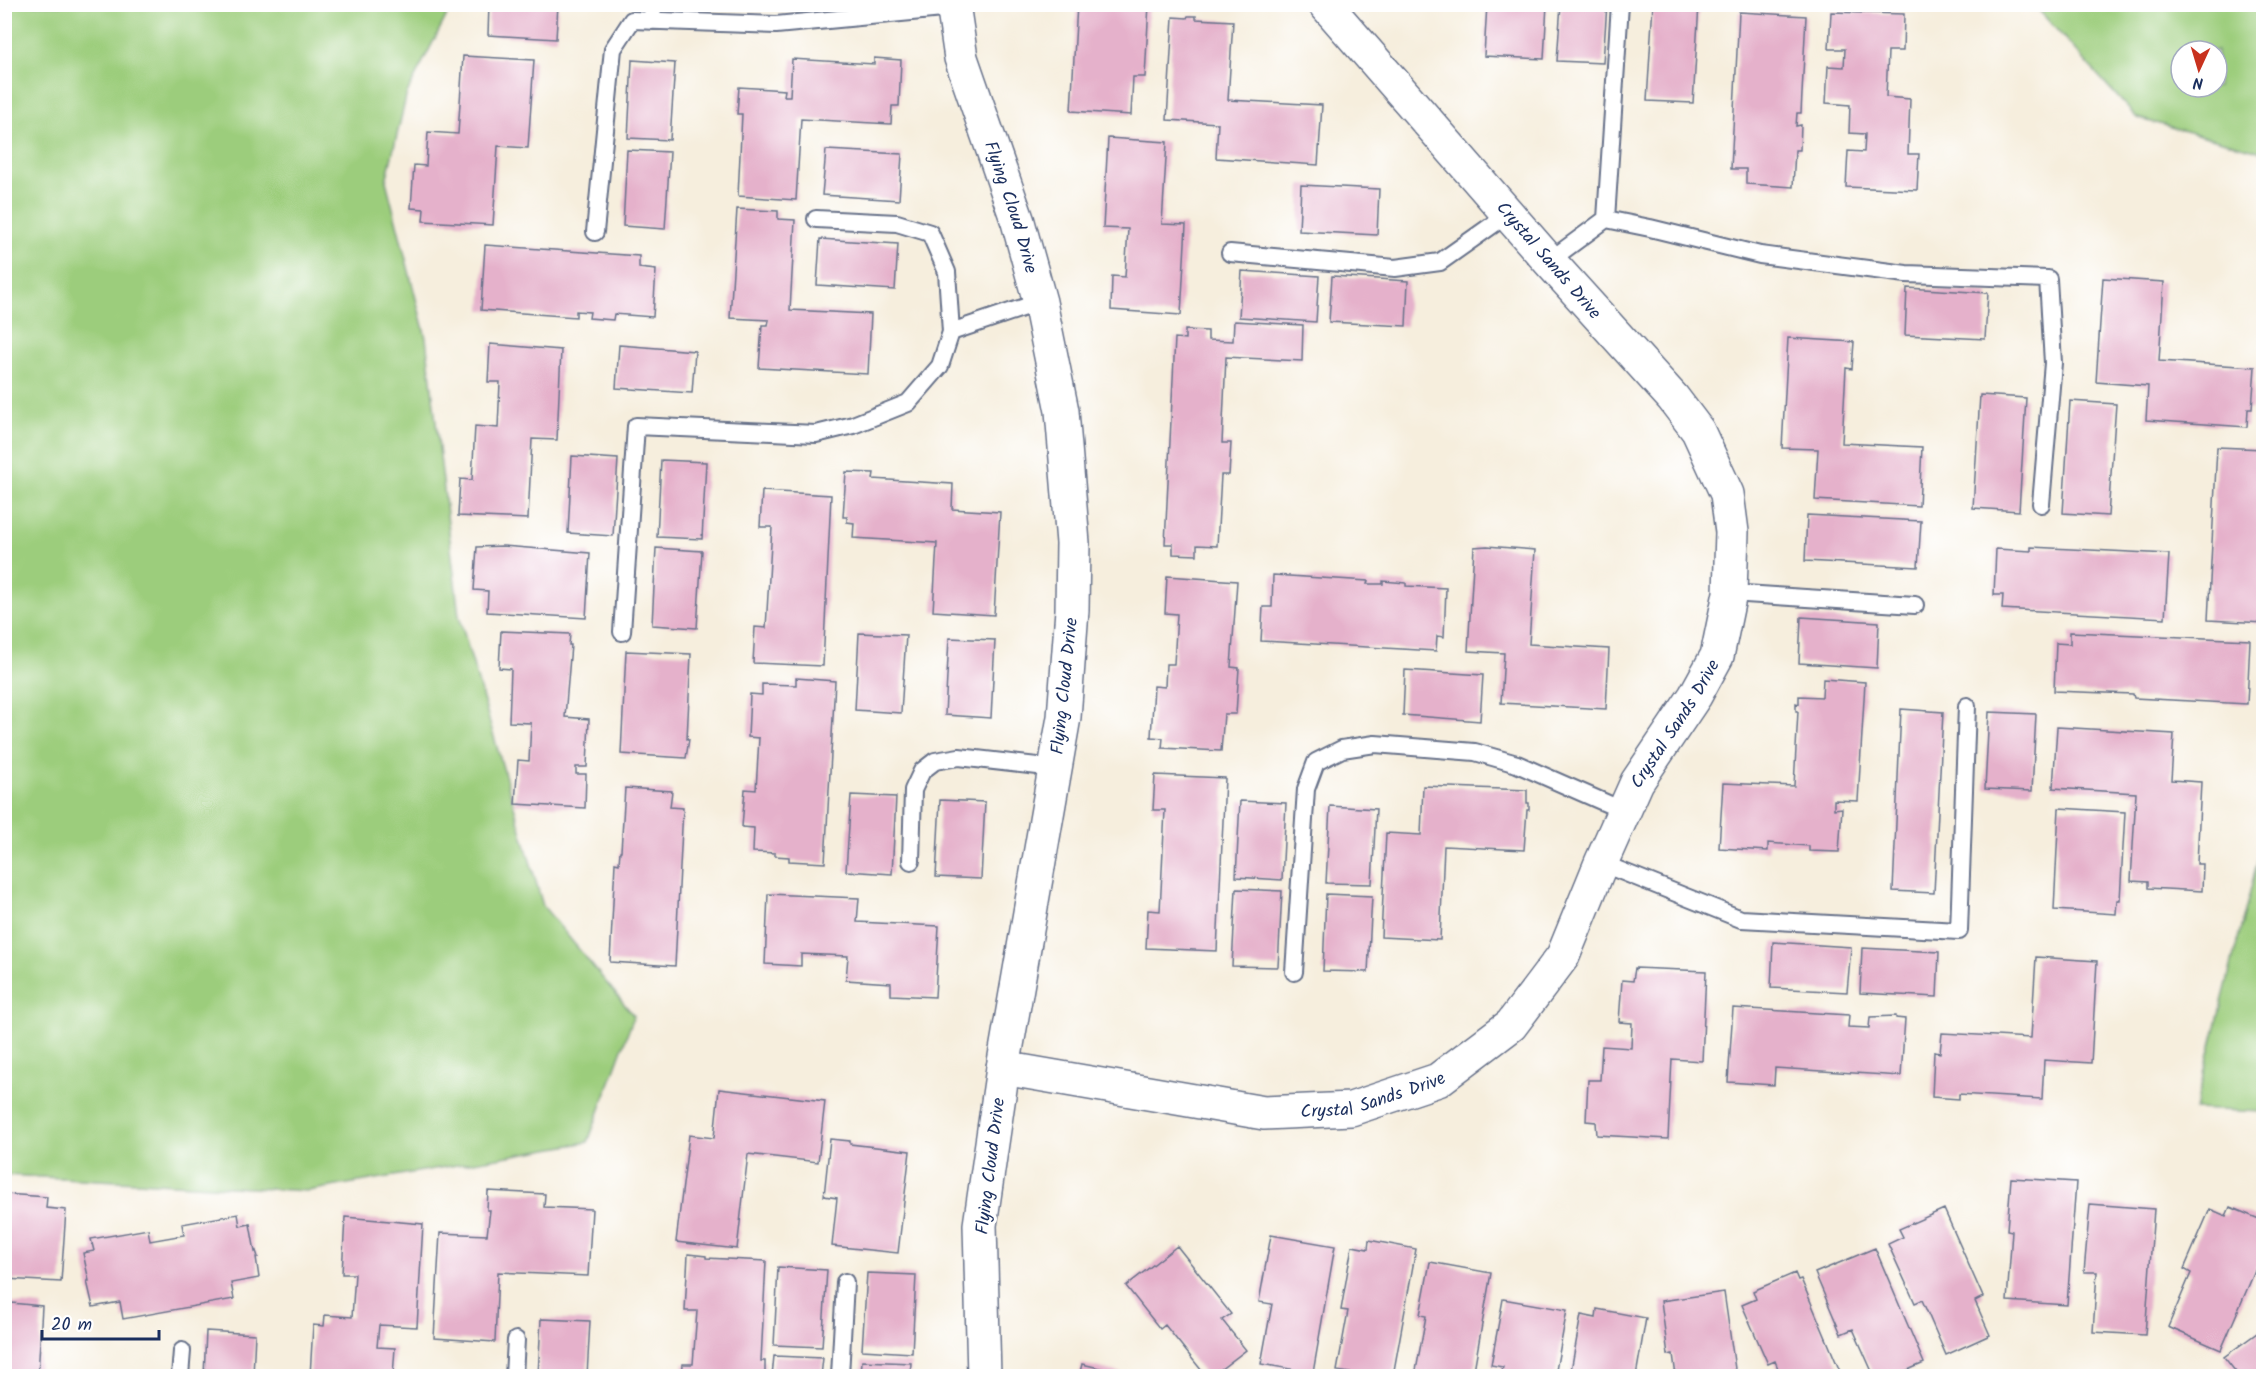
<svg xmlns="http://www.w3.org/2000/svg" width="2268" height="1381" font-family="Kalam,sans-serif">
	<style>
		.grass { fill: #9ccd7c; stroke: #5c7e6d; stroke-width: 1.5; fill-rule: evenodd }
		.building { fill: #e5b1cb }
		.lines { fill: none; stroke-linecap: round; stroke-linejoin: round }
		.service-casing { stroke: #68728a; stroke-width: 20 }
		.tertiary-casing { stroke: #68728a; stroke-width: 36 }
		.service { stroke: #fff; stroke-width: 16 }
		.tertiary { stroke: #fff; stroke-width: 33 }
		.labels { text-anchor: middle; stroke-width: 6; stroke-linejoin: round; paint-order: stroke }
		.street-label { font-size: 18px; fill: #1b2f5e; stroke: #fff }
	</style>
	<rect width="100%" height="100%" fill="#fff"/>
	<filter id="ink" filterUnits="userSpaceOnUse"><feTurbulence type="fractalNoise" baseFrequency=".0167" numOctaves="2"/><feDisplacementMap in="SourceGraphic" scale="12" xChannelSelector="R" yChannelSelector="G"/><feConvolveMatrix kernelMatrix="1 2 1 2 8 2 1 2 1" color-interpolation-filters="sRGB"/></filter>
	<filter id="wash" filterUnits="userSpaceOnUse"><feTurbulence type="fractalNoise" baseFrequency=".008" numOctaves="4" result="noise"/><feDisplacementMap in="SourceGraphic" scale="24" xChannelSelector="R" yChannelSelector="G"/><feGaussianBlur stdDeviation="1.35" result="paint"/><feColorMatrix in="noise" values="0 0 0 0 0 0 0 0 0 0 0 0 0 0 0 0 0 1.4 0 .05"/><feComposite in="paint" operator="in"/></filter>
	<g filter="url(#wash)">
		<rect width="100%" height="100%" fill="#f6eedd"/>
		<path class="grass" d="M4,5H452L407,93L386,181L426,338L459,616L543,906L634,1016L588,1142L308,1191L5,1175Z
			M2034,5H2263V152L2137,118ZM2181,51H2217V87H2181Z
			M2263,840V1112L2195,1109Z"/>
		<g id="blocks">
			<path class="building" d="M489,4H558L556,39L488,35Z
				M1077,4H1149L1145,77H1133L1131,115L1071,111Z
				M1487,4H1547L1544,59L1484,56Z
				M1561,4H1607L1603,63L1557,61Z
				M1653,4H1699L1693,103L1647,101Z
				M1739,12L1806,16L1801,113H1797L1796,126L1801,125L1800,150H1795L1793,187L1746,184V169H1731Z
				M1831,12L1904,14L1903,51H1888L1886,97L1910,99L1908,154H1919L1917,190L1846,187L1848,151L1864,152L1865,134L1849,133L1850,105L1826,103L1828,66L1844,67L1845,49H1829Z
				M1188,16H1196V19L1233,21L1228,100L1322,105L1318,165L1216,158L1218,123L1167,120L1173,17L1187,18Z
				M463,56L534,60L528,148L498,146L493,225L423,221L424,209L411,208L414,165L426,166L428,132L458,134Z
				M874,58L901,60L899,106H892L891,124L801,119L796,200L738,196L742,114H737L739,87L785,90L784,96H790L792,59L874,64Z
				M632,60L675,63L670,140L628,138Z
				M1108,138L1167,142L1162,224L1186,225L1181,315L1111,310L1112,276L1125,277L1128,229L1103,228Z
				M627,150L670,152L665,229L623,226Z
				M826,150L902,154L899,200L822,195Z
				M1301,185L1379,189L1377,235L1299,231Z
				M737,209L778,211V219L795,220L790,310L871,314L868,374L759,368L762,325H768L769,320L730,318Z
				M820,239L898,244L895,290L817,285Z
				M485,245L639,256V268L656,270L653,317L614,314L613,320L589,318L590,312L576,311V317L481,310Z
				M1242,271L1319,276L1316,322L1239,317Z
				M1332,276L1408,281L1406,326L1329,322Z
				M2103,278L2164,282L2159,361L2255,367L2252,409H2248L2247,427L2146,420L2148,386L2096,382Z
				M1907,288L1988,293L1985,339L1905,335Z
				M1234,321L1303,325L1302,361L1226,357L1222,443H1231L1229,475H1221L1217,546L1197,545V555L1173,554V544H1165L1175,338L1185,339V330L1208,331V340L1233,341Z
				M1788,338L1854,342L1852,369L1846,368L1842,443L1922,447L1919,506L1815,500L1818,449L1782,448Z
				M490,344L561,350L557,440L532,439L528,519L458,516L460,479L472,480L475,426L498,428L500,382H488Z
				M619,345L695,351L692,393L616,388Z
				M1980,395L2026,398L2019,511L1973,508Z
				M2070,401L2116,404L2108,516L2063,513Z
				M2217,447L2264,449V623L2208,620Z
				M572,456L618,459L613,536L568,533Z
				M661,460L706,462L702,539L657,537Z
				M846,472L874,473L873,479L953,484L952,509L1000,512L994,615L933,611L937,543L853,538L854,523L847,522V517H843Z
				M762,491L831,495L823,666L753,663L755,627L766,628L772,527H760Z
				M1807,515L1921,521L1918,567L1805,561Z
				M503,546L590,553L586,618L487,612L488,591L474,590L477,547Z
				M1487,546L1535,550L1529,644L1609,649L1606,709L1501,703L1504,653L1468,651L1474,547Z
				M2031,547L2169,554L2165,618L2002,609L2003,595H1994L1996,549L2031,551Z
				M656,548L702,551L697,628L652,625Z
				M1273,575L1368,581L1367,584H1383V581L1406,583V586L1446,588L1444,637L1437,636L1436,651L1261,641L1263,607H1272Z
				M1167,576L1237,581L1231,667L1239,668L1236,714H1224L1221,751L1162,748L1163,738L1151,737L1154,686L1165,687L1166,664H1174L1177,614L1165,613Z
				M1801,617L1879,622L1877,668L1799,663Z
				M501,631L570,634L569,645H571L565,717L589,719L587,767H576V774H586L585,808L515,804L518,760L529,761L531,723L509,722L511,669L499,668Z
				M2070,632L2250,640L2247,704L2134,698L2133,694L2054,691L2056,643L2070,644Z
				M859,633L906,635L901,713L855,710Z
				M949,638L995,640L991,718L945,715Z
				M626,651L691,654L687,739H689L686,758L621,754Z
				M1405,670L1483,675L1480,721L1403,715Z
				M796,678L835,681L825,863L789,861V857L775,856V853L753,852L754,828L742,827L745,789L756,790L759,738L748,737L750,694L762,695V684L796,685Z
				M1823,679L1865,682L1858,801L1834,800V809L1842,808L1839,852L1809,851V846L1768,843V851L1719,848L1723,783L1794,786L1798,711H1796V703L1799,704V696L1822,697Z
				M1901,709L1943,712L1934,893L1893,891Z
				M1989,712L2036,714L2032,791L1985,789Z
				M2057,727L2174,734L2171,780L2201,782L2197,864H2203L2202,891L2148,888V882L2131,881L2136,793L2053,788Z
				M1155,775L1225,778L1217,951L1146,948L1148,910L1160,911L1165,810H1153Z
				M1423,786L1527,790V803H1529V810H1527L1524,850L1444,846L1440,940L1381,937L1386,833L1421,835Z
				M625,788L672,791L670,807L683,808L675,966L610,962L615,863L619,864L620,851H621Z
				M851,795L896,797L892,874L846,871Z
				M940,800L985,802L981,879L936,877Z
				M1240,801L1286,803L1282,880L1236,877Z
				M1330,806L1376,809L1372,884L1326,883Z
				M2059,808L2125,812L2120,900H2117L2116,914L2054,910Z
				M1236,889L1282,891L1278,967L1232,966Z
				M768,894L859,898L857,922L939,926L935,997L891,995V983L846,980L848,956L801,954V966L765,964Z
				M1326,894L1372,896L1368,972L1323,971Z
				M1773,942L1851,947L1847,992L1771,988Z
				M1862,948L1939,952L1937,997L1860,993Z
				M2036,957L2097,961L2091,1063L2044,1060L2042,1099L1959,1094V1099L1932,1097L1934,1052L1940,1053L1942,1033L2031,1038Z
				M1635,968L1706,971L1702,1061L1672,1059L1668,1139L1597,1135L1596,1122L1586,1121L1588,1080H1600L1602,1046L1631,1048L1632,1023L1619,1022L1622,980L1633,981Z
				M1733,1008L1849,1015L1848,1027L1869,1028L1870,1017L1896,1016V1018L1905,1019L1901,1076L1775,1068L1774,1085L1728,1082Z
				M719,1089L825,1101L818,1162L748,1154L737,1249L676,1242L689,1135L714,1138Z
				M830,1139L850,1141V1144L910,1151L898,1253L832,1246L837,1198L824,1196Z
				M2011,1178L2076,1182L2067,1305L2007,1301L2012,1231L2007,1230Z
				M488,1191L545,1194L544,1207L592,1209L588,1276L498,1272L495,1342L434,1338L440,1233L487,1235L490,1210H487Z
				M5,1194L47,1197L46,1208L66,1210L61,1282L5,1279Z
				M2090,1204L2154,1209L2145,1335L2093,1332L2097,1272H2084Z
				M2230,1207L2264,1221V1250L2221,1350L2168,1327L2191,1273L2184,1269L2210,1209L2226,1216Z
				M1944,1209L1983,1297L1975,1301L1990,1335L1946,1355L1922,1300L1915,1303L1888,1244L1903,1237L1899,1229Z
				M238,1214L240,1226L250,1224L255,1252L256,1251L258,1257H256L259,1278L231,1283L234,1299L123,1319L120,1302L93,1307L87,1281H89L83,1253L94,1251L91,1239L148,1229L150,1241L184,1235L182,1224Z
				M345,1217L423,1224L417,1327L379,1325L377,1347L395,1348L393,1376H310L313,1325L324,1326L325,1315L352,1317L355,1274H342Z
				M1271,1235L1335,1246L1313,1373L1261,1364L1272,1304L1259,1302Z
				M1369,1240L1416,1249L1393,1376H1368L1337,1371L1348,1311L1341,1310L1352,1246L1368,1249Z
				M1177,1246L1231,1314L1222,1320L1246,1350L1212,1376H1206L1165,1325L1160,1329L1126,1286Z
				M1875,1248L1924,1363L1894,1376H1874L1853,1329L1841,1334L1815,1273Z
				M688,1254L706,1256V1258L766,1261L761,1361H765V1376H682L683,1364H693L697,1311H685Z
				M1430,1262L1491,1273L1473,1376H1415L1426,1316L1420,1315Z
				M778,1267L827,1270L822,1347L774,1345Z
				M867,1273L916,1275L912,1353L862,1350Z
				M1795,1273L1798,1280L1801,1279L1842,1376H1781L1775,1361L1768,1364L1742,1305L1756,1299L1753,1291Z
				M1724,1292L1736,1376H1676L1673,1354L1668,1355L1661,1301Z
				M1503,1299L1567,1310L1555,1376H1501L1503,1367L1491,1365Z
				M11,1303L42,1306L38,1376H4V1304Z
				M1597,1309L1646,1318L1636,1376H1570L1581,1315L1596,1318Z
				M541,1319L590,1321L587,1376H538Z
				M2264,1328V1376H2239L2224,1357Z
				M206,1331L255,1334L253,1376H204Z
				M774,1356L823,1358L821,1376H772Z
				M862,1361L911,1363L910,1376H861Z
				M1082,1364L1134,1376H1079Z"/>
		</g>
	</g>
	<g filter="url(#ink)">
		<use href="#blocks" fill-opacity="0" stroke="#68728a" stroke-width="1.5"/>
		<g class="lines">
			<g class="service-casing">
				<path id="service" d="M652,21L653,4
					M1606,219L1620,4
					M595,232L613,49L632,20L776,25L953,8
					M1230,253L1395,268L1440,262L1508,214
					M1549,261L1606,219L1650,228L1760,255L1906,274L2048,279L2053,363L2041,504
					M951,332L1040,302
					M1730,593L1915,605
					M622,632L636,426L816,434L853,425L908,403L940,366L951,332L947,272L930,233L897,223L816,219
					M911,861L913,790L922,771L935,761L959,757L1055,768
					M1601,863L1741,919L1959,931L1967,706
					M1294,972L1306,789L1316,762L1342,749L1375,744L1475,752L1517,764L1624,811
					M180,1376L182,1351
					M514,1376L516,1340
					M840,1376L845,1282"/>
			</g>
			<g class="tertiary-casing">
				<g id="tertiary">
					<path id="s1" d="M953,4L961,58L1018,222L1040,302L1062,411L1073,543L1072,610L1064,717L1003,1068L980,1225L984,1376"/>
					<path id="s2" d="M1003,1068L1264,1113L1351,1109L1438,1080L1511,1025L1563,956L1601,863L1637,782L1695,696L1717,656L1730,593L1732,532L1727,494L1698,431L1673,398L1549,261L1325,4"/>
				</g>
			</g>
			<use href="#service" class="service"/>
			<use href="#tertiary" class="tertiary"/>
		</g>
	</g>
	<g class="labels">
		<g class="street-label">
			<text dy="6" stroke="none"><textPath href="#s1" startOffset="212">Flying Cloud Drive</textPath></text>
			<text transform="translate(1549 260) rotate(49)" y="6">Crystal Sands Drive</text>
			<text transform="translate(1064 686) rotate(-84)" y="6">Flying Cloud Drive</text>
			<text dy="6" stroke="none"><textPath href="#s2" startOffset="880">Crystal Sands Drive</textPath></text>
			<text dy="6" stroke="none"><textPath href="#s2" startOffset="376">Crystal Sands Drive</textPath></text>
			<text transform="translate(990 1166) rotate(-83)" y="6">Flying Cloud Drive</text>
		</g>
	</g>
	<rect width="2268" height="1381" fill="none" stroke="#fff" stroke-width="24"/>
	<g transform="translate(2199 69) rotate(184)"><circle r="28" fill="#ffffff" stroke="#a4acbf" stroke-width="1.5"/>
	<path d="M0-4.5L10 22L0 15L-10 22Z" fill="#c8321e"/>
	<text y="-9" font-size="16" font-weight="bold" text-anchor="middle" fill="#1b2f5e">N</text>
	</g>
	<path d="M42 1330v9h117v-9" fill="none" stroke="#1b2f5e" stroke-width="3"/>
	<text x="51" y="1330" font-size="18" fill="#1b2f5e" stroke="#ffffff" stroke-width="4.5" paint-order="stroke">20 m</text>
</svg>
